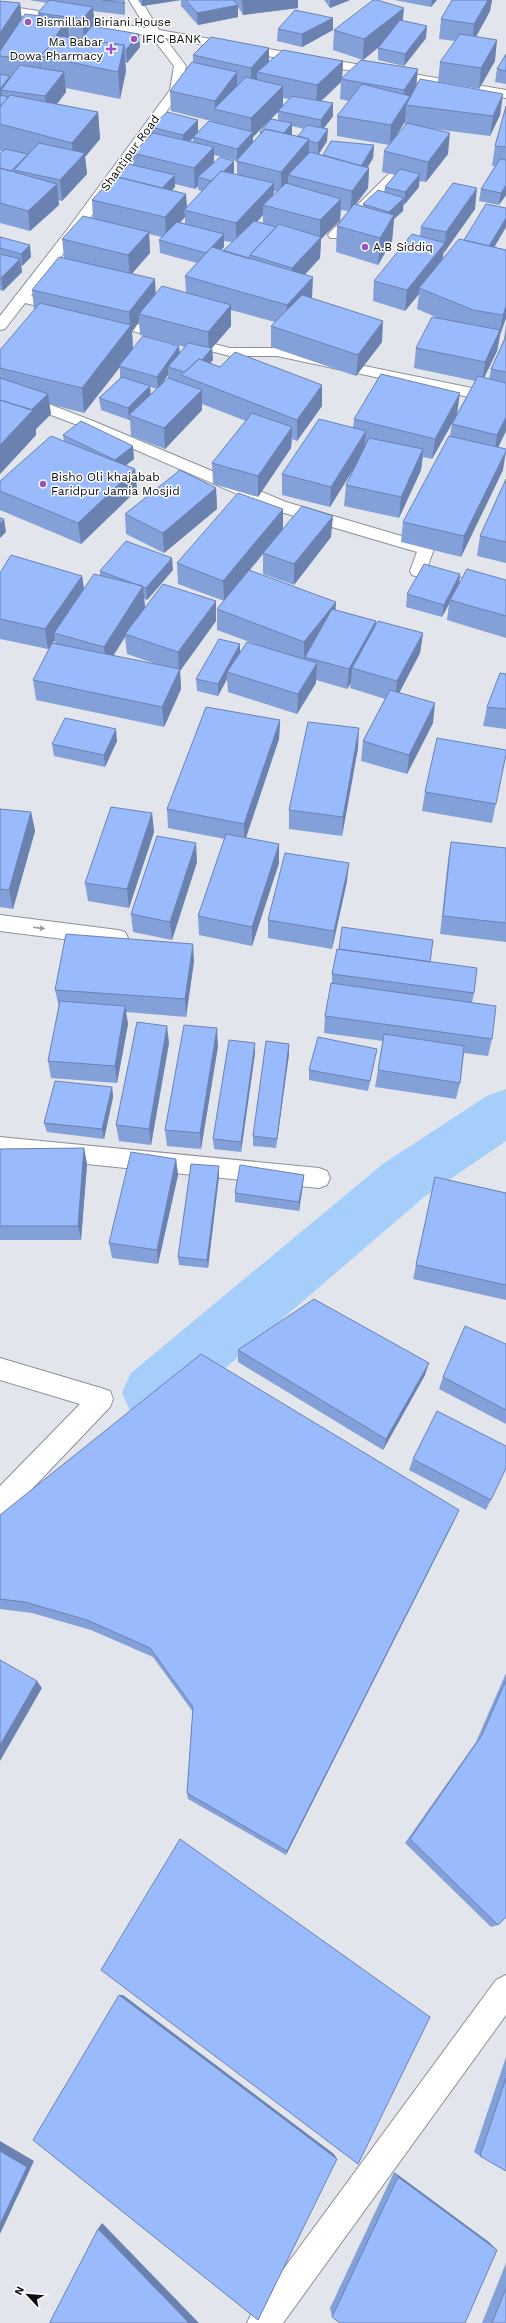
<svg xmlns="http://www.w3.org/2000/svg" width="506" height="2323" font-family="'Work Sans',sans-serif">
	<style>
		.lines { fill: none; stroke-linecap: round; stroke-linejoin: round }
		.canal { fill: #a5cefa; fill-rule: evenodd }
		.minor-casing { stroke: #8e9197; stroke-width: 2 }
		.minor { fill: #fff; fill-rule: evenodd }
		.wall { fill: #84a0d9; fill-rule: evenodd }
		.shaded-wall { fill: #6b82b0 }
		.building { fill: #99bafc; stroke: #6b82b0 }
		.oneway { fill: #9e9e9f }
		.poi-dot { fill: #9753c8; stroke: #fff; stroke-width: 1.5 }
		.labels { text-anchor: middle; stroke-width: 3; stroke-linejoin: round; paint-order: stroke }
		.far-poi-label { font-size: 12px; fill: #0c0d0f; stroke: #fff; text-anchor: start }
		.far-street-label { font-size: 12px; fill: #0c0d0f; stroke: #fff }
	</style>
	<rect width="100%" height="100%" fill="#e2e5eb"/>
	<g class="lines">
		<path class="canal" d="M506,1089V1141L424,1197L173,1413L152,1421L131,1413L122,1393L131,1373L384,1163L487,1096Z"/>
		<g class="minor-casing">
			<path id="minor" d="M129,0H141L159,30L506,90V98L165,38L186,66L182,90L80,232L31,296L66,305L68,308L61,312L25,303L5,329L0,330V316L70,226L170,90L174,66L151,36L0,13V5L146,28Z
				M405,162L412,166L405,176L340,238H330L328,235L330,232L400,163Z
				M106,316L230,348H277L506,395V405L277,356H230L101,323L99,320Z
				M0,388L20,393L93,421L286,502L432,545L434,549L427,568L506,591V603L412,575L410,571L417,552L274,510L83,427L11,400L0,398Z
				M0,915L118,930L125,932L128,938L125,944L118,946L0,931Z
				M0,1137L319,1168L327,1171L330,1178L327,1185L319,1188L0,1155Z
				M0,1358L101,1388L110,1391L113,1399L110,1407L9,1513L0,1516V1486L80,1404L0,1380Z
				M506,1975V2015L283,2323H247L252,2312L496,1980Z"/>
		</g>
		<use href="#minor" class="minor"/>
	</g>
	<path class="wall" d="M29,0H123L125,3V15L93,11L94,27L140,47L127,63L125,62L126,71L120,99L66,88V92L57,104L98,112L100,139L85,157L87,174L62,201L58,200L59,205L30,231L0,223V154L2,151H0V1L20,3L22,19L38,16V13L47,3Z
		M138,0H233L234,2L233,0H298V8L243,15L238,7V17L198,25L181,6V0L142,6Z
		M324,0H350L330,8Z
		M394,0H437L431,7Z
		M452,0H492L490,11L476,37L495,61L479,89L438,82L440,62L455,41L439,39L441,19Z
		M333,18V30L302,47L277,41L278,29Z
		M403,21L426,38L404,66L378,60V48L380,46L363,60L333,50L334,30Z
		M269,48V62L343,61L342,78L416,87L503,94L500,115L490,136L433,129L448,154L426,182L419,181V187L404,205L403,204V211L394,219L392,241L378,265L336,252L337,226L348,211L341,210L340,220L321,239L320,258L305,275L312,298L382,342L356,376L271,347V326L275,322L231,310V326L212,348L213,360L210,363L322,406L297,441L292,439L291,448L258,497L213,484L212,463L246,421L202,404V410L165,449L131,436L130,420H129L101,410L99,398L120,378V367L84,413L49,404L51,414L36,429V435L0,474V350L34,310L32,290L64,258L62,239L93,219L92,200L117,177L133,165V153L152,134L151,127L198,120V132L215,122L171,111L170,91L193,63V55ZM341,82L340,99L349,101L337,116V136L389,145L384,151L382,172L395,175L385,187L384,192L363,204V206L356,204L368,188L369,168L368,167L373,158L374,145L323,155L319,154L327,141L324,128L333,116V103L321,101ZM283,98L289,99L283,106ZM278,112V120L271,119L274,115ZM270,119L260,132V134L253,143V137ZM405,122V126L394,139ZM292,126L304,129L298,136L292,135ZM193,138V142L190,141ZM214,155L237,161V175L233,174L234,173V161L214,162ZM175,184L195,189L198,186V190L202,191L187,208L186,194L172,190L175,187ZM274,191L277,192L273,195ZM263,215V223L257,222ZM185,217V224L180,222ZM149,234L162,237L159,240L160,253L197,263L185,276L186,292L156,294L132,273L150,253ZM224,241L232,242L223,251L221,250L224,247ZM139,322L140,335L185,347L180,353L179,346L133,349L132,332ZM168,375V378L163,382ZM150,387L157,389L151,394Z
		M506,54V84L495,82L497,69Z
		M506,106V195L499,205L479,201L481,189L495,166H492L495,146Z
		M475,209L443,253V259L464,240L506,227L494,247L506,250V318L500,335L497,351L484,378L489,379L491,369L505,338H504L506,324V431L498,447L503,470L461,557L401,542L403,522L450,436L452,424L456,417L432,459L423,457L421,470L399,518L344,506L346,485L354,468L330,507L282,495V474L353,428L354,419L457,414L475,381L414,368L416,348L438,318L417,309L419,294L405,311L373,301L374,281L420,237L421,227Z
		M0,237L31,257L22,266H21L22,272L3,291L0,290Z
		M63,435L134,459L126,465L135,469L137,490L81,544L0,510V481L64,441Z
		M506,479V563L477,556L480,536Z
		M216,488L217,509L164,553L126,534L125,514Z
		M283,529L331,537L294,585L263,574V553L249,570L335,610L376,621L375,626L423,633L420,653L399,693L433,723L407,774L361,761L363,741L385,699L350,688L351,683L347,689L316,680V683L297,714L228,692L227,679L218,696L197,691L196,679L240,644V653L255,644L217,630V609L224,601L178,584L177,563Z
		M173,570L147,600L144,599L145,607L138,617L216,621L180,671L181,689L164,727L36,700L33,680L55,644V640L48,649L0,639V573L82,576L84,589L100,575V571ZM125,637L127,654L159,665L113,656Z
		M460,574L459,583L506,580V638L447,620L449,604L442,617L406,607L407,594Z
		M506,674V729L483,726L487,707Z
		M280,720L279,739L246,838L279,863L252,946L199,935L198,916L225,839L168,828L167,809Z
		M117,741L105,767L54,756L52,744Z
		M358,748L342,836L289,829V810Z
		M506,754L492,823L422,811L425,792Z
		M0,809L31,812L35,831L13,909L0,907Z
		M152,813L154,832L129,908L88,901L85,883Z
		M451,842L506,848V942L440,934L448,860Z
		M197,862L172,940L133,932L131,914Z
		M347,881L332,949L268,938V920Z
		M194,961L186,1017L126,1012L128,1024L117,1083L51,1078L48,1061L59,1007L55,990Z
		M430,962L474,993L472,1003L492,1039L488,1056L464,1053L460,1083L456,1099L375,1087L383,1041L324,1033L325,1016L332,983V974Z
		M169,1043L151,1145L119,1141L116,1125Z
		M289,1044V1054L276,1148L253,1146V1136Z
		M218,1046L201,1149L167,1146L165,1130Z
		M255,1053L241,1152L214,1149L213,1139Z
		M375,1059L368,1091L309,1080V1070Z
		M112,1087L113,1097L104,1139L47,1132L44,1123Z
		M84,1148L87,1164L81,1240H0V1149Z
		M176,1159L178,1175L158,1264L112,1258L109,1243Z
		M219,1166V1176L208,1268L179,1265L178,1257Z
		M435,1177L506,1193V1300L413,1279Z
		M303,1184L299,1211L235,1202V1193Z
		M506,1344V1424L439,1389L443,1377Z
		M238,1350L425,1375L383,1450L238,1362Z
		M413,1459L506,1468L486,1510L409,1470Z
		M459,1510L453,1523L286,1855L188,1799L187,1793L193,1712L153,1657L91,1630L32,1613L0,1609V1515Z
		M506,1673V1917L498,1925L491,1927L405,1843L476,1742Z
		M506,2057V2171L480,2156L474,2152Z
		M394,2172L490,2243L332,2317L330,2308Z
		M506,2263V2323H482Z"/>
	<path class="shaded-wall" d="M142,0H181L142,6Z
		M242,0H298V8L243,15Z
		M330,0H350L330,8Z
		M432,0H437L431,7Z
		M488,0H492L490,11L472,44L474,24Z
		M20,3L22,23L0,56V33Z
		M238,5V17L198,25L197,13Z
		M93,7L95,27L84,39L82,19Z
		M404,8L402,28L363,60L364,39Z
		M333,18V30L302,47V34Z
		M67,19L69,40L42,57Z
		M427,26L426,38L404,66L405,54Z
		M139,34L140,47L127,63L126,50Z
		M497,40L495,61L479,89L481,68Z
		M124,45L126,71L120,99L118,72Z
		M269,48V69L257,72V81L251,88V68Z
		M40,59L42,79V81L39,60Z
		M343,61L342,79H341V82L316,106L317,85Z
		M418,69L416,89L406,105L405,122L390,145L391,125L402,108L404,90Z
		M64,72L66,92L47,117L45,96Z
		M237,72V92L215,109V101Z
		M10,76L12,88L1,90L2,101L0,103V89Z
		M283,86V107L278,111V112L253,137V144L237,161V149L251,134V118Z
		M503,94L500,115L490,136L493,116Z
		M333,103V116L321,132V120Z
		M98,112L100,139L85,157L87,174L62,201L60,180L74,164L72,143Z
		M198,120V133L193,137V138L183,148V135Z
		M292,123V135L282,136Z
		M328,129L327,141L318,155V143Z
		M450,133L448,154L426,182L428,162Z
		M309,139V160L288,175V185L281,193V172Z
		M374,145L373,158L359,180L360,168Z
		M214,147V168L198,177V186L195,189L194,168Z
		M234,161V173L213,194L212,182Z
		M369,168L368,188L350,212L352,191Z
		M420,174L419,187L404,205L405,192Z
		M175,175V187L158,205L157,193Z
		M274,183L273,204L263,205V215L236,244V223Z
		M57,184L59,205L30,231L28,211Z
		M506,185V195L499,205L501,193Z
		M477,188L475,209L444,253L446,232Z
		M186,194L187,211L184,210L185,217L166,238L165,217Z
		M404,198L403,211L394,219L392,241L378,265L380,238L388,225L389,212Z
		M341,199L340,220L321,239L320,258L291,289L292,268L320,239V220Z
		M506,218V227L488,258L489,246Z
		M149,232L150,253L130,276L128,255Z
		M224,234V247L206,266V253Z
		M445,243L442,264L419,288V294L405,311L407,290Z
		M30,245L31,257L22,266L21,254Z
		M20,259L22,272L3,291L1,278Z
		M313,277L312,298L286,326L287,305Z
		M155,279L156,299L139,314V322L132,332L133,350L119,366L120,367L84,413L82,388L130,326L129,312Z
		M231,305V326L212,348L213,360L195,381L190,373L209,352L208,332Z
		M506,306V318L500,335L497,351L482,382L485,362L500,330L503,315Z
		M383,321L382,342L356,376L358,355Z
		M179,346L180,358L168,367V375L158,389L157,377Z
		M322,385V406L297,441V420Z
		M150,386L151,399L129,415L130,420H129L128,408Z
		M202,390V410L165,449L164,428Z
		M460,393L457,414L432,459L435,439Z
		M48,394L51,414L36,429V435L0,474V445L31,410Z
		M506,417V431L494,456L497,435Z
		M292,427L291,448L258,497V476Z
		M366,431L364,452L330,507L331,487Z
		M133,446L134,459L116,473L115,460Z
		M423,449L421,470L399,518L401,497Z
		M506,451L503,470L461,557L464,536Z
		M135,469L137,490L81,544L78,523Z
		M216,488L217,509L164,553L163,533Z
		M283,509V530L224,601L223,581Z
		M333,516L331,537L294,585V564Z
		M4,519L6,532L0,538V524Z
		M172,558L173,570L147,600L146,588Z
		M460,574L459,587L450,600L449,604L442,617L444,605Z
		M82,576L85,596L54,633L55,640L48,649L45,629Z
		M143,586L145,607L127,635L125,634V637L106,667L104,647Z
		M216,601V621L180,671L181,689L164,727L162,707L179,670L178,652Z
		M336,602L335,622L305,657L304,661V662V642Z
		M376,621L374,641L352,668L351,683L347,689L349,669Z
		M423,633L420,653L395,701L397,681Z
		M240,644V656L227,672V679L218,696V684Z
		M317,663L316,683L297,714L298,694Z
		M435,703L433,723L407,774L409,755Z
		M280,720L279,739L244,843V824Z
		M359,728L358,748L342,836L343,817Z
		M116,729L117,741L105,767L104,755Z
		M31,812L35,831L13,909L9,890Z
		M152,813L154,832L129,908L127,889Z
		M196,843L197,862L172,940L170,922Z
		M279,844V863L252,946V927Z
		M349,863L347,881L332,949L334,931Z
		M193,944L194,961L186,1017L185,999Z
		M125,1006L128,1024L117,1083L115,1066Z
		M167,1026L169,1043L151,1145L149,1129Z
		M217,1028L218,1046L201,1149L200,1133Z
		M255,1043V1053L241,1152V1142Z
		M289,1044V1054L276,1148L277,1139Z
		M112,1087L113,1097L104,1139L102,1129Z
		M84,1148L87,1164L81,1240L78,1226Z
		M176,1159L178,1175L158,1264L157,1250Z
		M219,1166V1176L208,1268L207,1260Z
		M304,1175L303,1184L299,1211V1202Z
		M429,1363L425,1375L383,1450L386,1439Z
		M459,1510L453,1523L286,1855L287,1851Z
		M37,1681L42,1688L0,1761V1745Z
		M119,1995H123L334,2154L337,2159Z
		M0,2141L34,2161L0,2234Z
		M394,2172L490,2243L497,2250L398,2177Z
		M102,2223L199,2323H189L98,2229Z"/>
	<path class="building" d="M49,0L93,7L82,19L38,13Z
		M102,0H123L125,3Z
		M186,0H233L238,5L197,13Z
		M373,0H377L404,8L364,39L334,30Z
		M452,0H488L474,24L441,19Z
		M0,1L20,3L0,33Z
		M295,10L333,18L302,34L278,29Z
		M25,14L67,19L48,48L40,56V59L39,60L0,56V51Z
		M400,20L427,26L405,54L378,48Z
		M92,26L139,34L126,50H125L124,45L81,39Z
		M460,34L497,40L481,68L440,62Z
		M59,36L124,45L118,72L40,56Z
		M211,37L269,48L251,68L193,55Z
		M283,50L343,61L317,85L257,72Z
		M506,54V71L497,69Z
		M361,60L418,69L404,90L341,79Z
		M192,62L237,72L215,101L170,91Z
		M20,65L64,72L45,96L1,90Z
		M0,74L10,76L0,89Z
		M246,77L283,86L251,118L214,109Z
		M420,79L503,94L493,116L406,105Z
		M362,84L410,96L391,125L337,116Z
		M0,95L9,97L0,106Z
		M10,95L98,112L72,143L0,124V107Z
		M292,96L333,103L321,120L278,111Z
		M506,106V147L495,146Z
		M167,112L198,120L183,135L151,127Z
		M271,119L292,123L284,133L265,129L262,133L260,132Z
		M209,121L253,132L237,149L193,137Z
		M407,123L450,133L428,162L384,151Z
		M307,125L328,129L318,143L309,141V139L298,136Z
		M265,129L309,139L281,172L236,161Z
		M153,133L214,147L194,168L133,153Z
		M331,141L374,145L361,166L323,155Z
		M39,143L85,153L60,180L14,170Z
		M5,149L28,154L11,171L0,168V154Z
		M310,152L369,168L352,191L288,175Z
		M220,157L234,161L223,172L221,171L211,181L198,177Z
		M500,159L506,160V185L501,193L481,189Z
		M129,164L175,175L162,188L117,177Z
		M0,168L57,184L28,211L0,203Z
		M400,169L420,174L405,192L385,187Z
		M221,171L274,183L236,223L184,210Z
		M114,176L186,194L165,217L92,200Z
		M286,183L341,199L320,220L263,205Z
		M453,183L477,188L446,232L421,227Z
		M378,190L404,198L389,212L363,204Z
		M354,204L394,215L380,238L337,226Z
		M486,204L506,208V218L489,246L464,240Z
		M83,216L149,232L128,255L62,239Z
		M254,221L276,227L250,255V259L223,251Z
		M177,222L224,234L206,253L159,240Z
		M279,224L321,237L292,268L250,255Z
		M412,234L445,243L407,290L374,281Z
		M0,237L30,245L21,254L0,248Z
		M459,239L506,250V306L503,315L473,310L419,288Z
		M212,247L313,277L287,305L185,276Z
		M0,254L20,259L1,278H0Z
		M59,257L155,279L129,312L32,290Z
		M162,286L231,305L208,332L139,314Z
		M302,295L383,321L358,355L271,326Z
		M40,303L131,325L82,388L0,368V350Z
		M432,317L500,330L485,362L416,348Z
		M143,336L179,346L157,377L119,366Z
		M506,336V372L491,369Z
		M188,343L212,348L202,360L199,359L185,372L168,367Z
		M235,352L322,385L297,420L181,375L199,359L220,367Z
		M381,374L460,393L435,439L354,419Z
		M478,376L506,383V417L497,435L452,424Z
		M122,377L150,386L128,408L99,398Z
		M0,378L48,394L31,410L6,402L0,400Z
		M168,378L202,390L164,428L129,415Z
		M0,400L33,410L0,445Z
		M252,413L292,427L258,476L212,463Z
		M319,419L366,431L331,487L282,474Z
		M81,421L133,446L115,460L63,435Z
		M51,436L135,469L78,523L0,491V481Z
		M449,436L506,449V451L464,536L403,522Z
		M369,438L423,449L401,497L346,485Z
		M180,470L216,488L163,533L125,514Z
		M506,479V542L480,536Z
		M238,493L283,509L223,581L177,563Z
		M302,506L333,516L294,564L263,553Z
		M0,518L4,519L0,524Z
		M126,541L172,558L146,588L100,571Z
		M11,555L82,576L45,629L0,619V573Z
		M424,564L460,574L444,605L407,594Z
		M467,569L506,580V616L450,600Z
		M249,570L336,602L304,642L217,609Z
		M94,574L143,586L104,647L54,633Z
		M163,584L216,601L178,652L125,634Z
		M332,609L376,621L349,669L305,657Z
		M378,621L423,633L397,681L352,668Z
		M219,639L240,644L218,684L196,679Z
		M247,642L317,663L298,694L227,672Z
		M52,643L180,669L162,707L33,680Z
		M500,673L506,674V709L487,707Z
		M390,690L435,703L409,755L363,741Z
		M206,707L280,720L244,824L167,809Z
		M65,718L116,729L104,755L52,744Z
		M308,722L359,728L343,817L289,810Z
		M437,738L506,750V754L496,804L425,792Z
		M111,807L152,813L127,889L85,883Z
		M0,809L31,812L9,890L0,889Z
		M226,834L279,844L252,927L198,916Z
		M157,836L196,843L170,922L131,914Z
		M451,842L506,848V923L443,916Z
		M285,853L349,863L334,931L268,920Z
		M342,927L433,940L430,962L339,949Z
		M66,934L193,944L185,999L55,990Z
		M337,949L477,968L474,993L332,974Z
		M331,983L496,1006L492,1039L325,1016Z
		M60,1001L125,1006L115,1066L48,1061Z
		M137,1022L167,1026L149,1129L116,1125Z
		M184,1025L217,1028L200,1133L165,1130Z
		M384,1034L464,1046L460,1083L378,1070Z
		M318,1037L377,1049L370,1081L309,1070Z
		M229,1040L255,1043L241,1142L213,1139Z
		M266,1041L289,1044L277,1139L253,1136Z
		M55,1081L112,1087L102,1129L44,1123Z
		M84,1148L78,1226H0V1149Z
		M131,1152L176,1159L157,1250L109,1243Z
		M191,1164L219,1166L207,1260L178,1257Z
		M240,1165L304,1175L299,1202L235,1193Z
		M435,1177L506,1193V1285L416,1265Z
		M314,1299L429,1363L386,1439L238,1350Z
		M465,1326L506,1344V1410L443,1377Z
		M201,1354L459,1510L287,1851L187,1793L193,1707L150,1648L87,1620L25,1602L0,1599V1515Z
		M437,1411L506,1446V1468L491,1500L413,1459Z
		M0,1660L37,1681L0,1745Z
		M506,1680V1917L498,1925L410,1839L482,1735Z
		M180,1839L430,2017L358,2164L101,1970Z
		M119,1995L337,2159L258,2320L33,2140Z
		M506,2078V2171L480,2156Z
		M0,2151L27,2167L0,2224Z
		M398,2177L497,2250L465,2323H340L332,2317Z
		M98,2229L189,2323H50V2322Z
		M506,2288V2323H492Z"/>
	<defs><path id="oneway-solid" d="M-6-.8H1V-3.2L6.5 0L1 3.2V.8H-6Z"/></defs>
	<use class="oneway" href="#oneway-solid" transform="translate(39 928) rotate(7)"/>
	<g class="poi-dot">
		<circle cx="28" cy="22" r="4"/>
		<circle cx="134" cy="39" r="4"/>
		<path d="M109 43h4v4h4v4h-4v4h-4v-4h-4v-4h4z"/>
		<circle cx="365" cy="247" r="4"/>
		<circle cx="43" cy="484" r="4"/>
	</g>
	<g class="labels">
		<g class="far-poi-label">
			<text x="36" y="26">Bismillah Biriani House</text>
			<text x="142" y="43">IFIC BANK</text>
			<text x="103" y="46" text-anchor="end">Ma Babar<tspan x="103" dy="14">Dowa Pharmacy</tspan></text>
			<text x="373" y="251">A.B Siddiq</text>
			<text x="51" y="481">Bisho Oli khajabab<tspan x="51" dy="14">Faridpur Jamia Mosjid</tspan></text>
		</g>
		<g class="far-street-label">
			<text transform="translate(130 153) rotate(-54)" y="4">Shantipur Road</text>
		</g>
	</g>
	<g transform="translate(28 2295) rotate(296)" stroke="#ffffff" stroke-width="3" paint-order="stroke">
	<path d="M0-3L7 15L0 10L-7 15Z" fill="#0c0d0f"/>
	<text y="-6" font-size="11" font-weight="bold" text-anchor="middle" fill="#0c0d0f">N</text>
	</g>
</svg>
